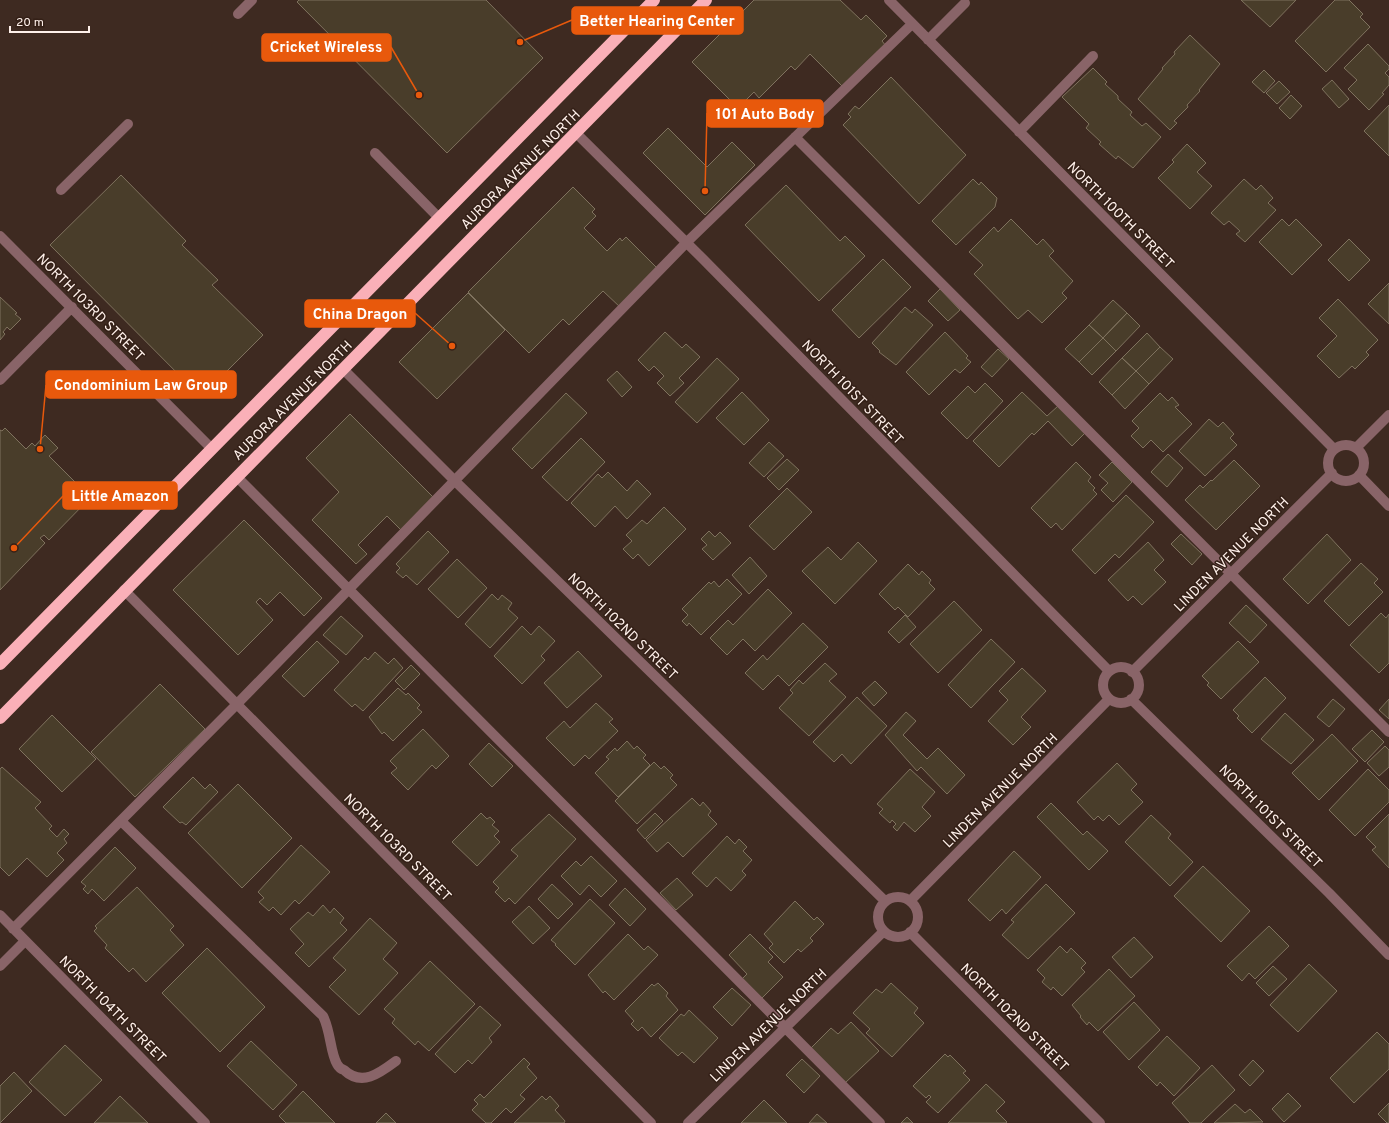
<svg xmlns="http://www.w3.org/2000/svg" width="1389" height="1123" font-family="Overpass,sans-serif">
	<style>
		.building { fill: #493d2a; stroke: #7f725e }
		.lines { fill: none; stroke-linecap: round; stroke-linejoin: round }
		.minor { stroke: #896468; stroke-width: 10 }
		.highway { stroke: #fab0b8; stroke-width: 12 }
		.labels { text-anchor: middle; stroke-width: 3; stroke-linejoin: round; paint-order: stroke }
		.street-label { font-size: 14px; fill: #fef0ea; stroke: #342017 }
		.leader { fill: none; stroke: #e8590c; stroke-width: 1.5 }
		.callout-dot { fill: #e8590c; stroke: #342017; stroke-width: 1.5 }
		.callout { fill: #e8590c; stroke: #e8590c; stroke-width: 1.5 }
		.callout-label { font-size: 15px; text-anchor: middle; font-weight: bold; fill: #fff }
	</style>
	<rect width="100%" height="100%" fill="#3e2a21"/>
	<path class="building" d="M299,0H486L543,58L447,153L297,2Z
		M754,0H840L861,20L866,15L887,36L882,41L886,46L844,88L810,54L795,70L791,66L759,98L754,92L738,108L692,62Z
		M1241,0H1296L1270,27Z
		M1335,0H1349L1363,14L1360,17L1370,27L1326,72L1295,41Z
		M1190,35L1220,64L1199,90L1200,91L1187,105L1188,107L1174,121L1177,123L1170,130L1138,99L1163,69L1162,68L1175,54L1174,52Z
		M1368,44L1389,66V69L1385,73L1389,77V85L1382,93L1384,94L1369,110L1348,89L1357,80L1344,68Z
		M1093,68L1107,82L1105,84L1118,96V99L1132,112L1130,115L1142,126L1146,123L1161,137L1133,168L1118,156L1116,159L1099,144L1101,142L1086,128L1089,124L1062,97Z
		M1264,70L1275,81L1264,93L1252,82Z
		M891,77L966,155L919,204L843,125L851,117L848,114L855,106L859,109Z
		M1332,80L1349,99L1339,108L1322,89Z
		M1279,81L1290,92L1277,104L1266,93Z
		M1291,95L1302,106L1290,119L1279,108Z
		M1389,105V156L1364,131Z
		M668,128L707,167L732,142L755,165L705,215L643,153Z
		M1187,144L1206,163L1197,172L1212,186L1190,209L1158,178L1174,162L1172,160Z
		M121,175L186,241L182,245L218,280L212,285L263,335L201,397L50,245Z
		M973,179L979,185L981,182L997,198L995,207L956,245L932,221Z
		M1244,179L1256,190L1261,185L1273,198L1268,203L1276,210L1245,242L1236,234L1240,231L1229,221L1224,225L1211,213Z
		M786,185L840,241L845,236L865,256L819,301L745,225Z
		M573,187L595,209L592,212L596,216L584,228L607,251L620,238L622,241L626,237L659,270L621,308L603,291L569,325L563,319L529,353L468,292Z
		M1011,219L1037,245L1043,239L1054,251L1049,256L1073,281L1062,293L1067,298L1042,323L1028,310L1018,319L974,274L983,265L969,252L994,227L998,232Z
		M1282,219L1289,226L1296,219L1322,245L1292,275L1259,242Z
		M1349,239L1370,260L1349,281L1328,260Z
		M883,259L911,287L859,338L832,310Z
		M1389,283V324L1368,304Z
		M940,289L960,310L948,321L928,301Z
		M468,293L505,330L437,399L399,362Z
		M0,297L17,313L15,314L21,319L10,330L7,327L3,332L5,334L0,340Z
		M1338,299L1378,340L1366,352L1369,355L1355,369L1352,366L1339,378L1317,356L1337,336L1319,318Z
		M1113,300L1127,313L1103,338L1089,325Z
		M905,307L912,313L915,309L933,325L896,365L879,352L880,351L872,343Z
		M1127,313L1140,326L1116,351L1103,338Z
		M1089,325L1103,338L1079,362L1065,349Z
		M665,332L682,348L686,344L700,357L679,378L684,383L670,396L657,383L664,376L654,366L649,371L638,360Z
		M945,332L968,356L966,358L971,362L960,373L955,369L929,395L906,372Z
		M1147,333L1160,347L1136,371L1122,358Z
		M1103,338L1116,351L1092,375L1079,362Z
		M1160,347L1173,359L1149,384L1136,371Z
		M998,349L1009,359L992,377L981,367Z
		M717,358L739,379L697,423L675,402Z
		M1122,358L1136,371L1112,395L1099,382Z
		M617,371L632,387L622,397L607,380Z
		M1136,371L1149,384L1125,409L1112,395Z
		M985,383L1003,401L967,439L941,413L968,386L975,393Z
		M742,392L769,420L744,445L716,418Z
		M1022,392L1047,416L1058,406L1086,432L1072,446L1048,421L1034,435L1032,433L999,467L973,441Z
		M566,393L587,413L532,469L512,449Z
		M1160,393L1168,401L1172,397L1179,405L1175,407L1192,424L1163,452L1151,440L1143,448L1131,436L1139,428L1132,421Z
		M350,414L435,499L402,531L387,516L358,545L367,554L356,564L312,520L339,492L306,458Z
		M1209,419L1218,427L1223,422L1234,434L1230,438L1237,445L1205,476L1179,451Z
		M5,428L26,449L32,443L35,446L45,435L58,448L49,456L86,493L84,495L89,499L49,540L44,535L40,538L45,543L0,590V430L2,431Z
		M581,438L605,462L567,501L542,477Z
		M769,442L784,456L764,477L749,463Z
		M1168,454L1183,468L1167,487L1151,472Z
		M787,459L799,470L779,490L767,478Z
		M1234,460L1260,486L1216,530L1185,500L1200,485L1203,488L1211,480L1212,481Z
		M1076,462L1091,477L1088,481L1095,488L1093,490L1097,494L1062,530L1056,523L1051,528L1031,508Z
		M1112,462L1132,482L1113,502L1101,490L1108,483L1099,475Z
		M608,472L627,491L637,480L651,494L627,519L615,506L595,527L571,503L598,474L602,478Z
		M787,488L812,512L774,550L749,526Z
		M1126,495L1154,522L1119,558L1115,554L1095,574L1072,550Z
		M664,507L686,529L649,566L638,554L633,559L623,549L632,541L626,535L642,520L647,524Z
		M244,520L322,598L304,616L280,592L267,605L260,598L256,602L273,620L238,655L173,590Z
		M428,531L449,552L417,585L406,575L403,578L396,572L400,568L396,564Z
		M709,531L715,537L720,532L731,543L713,560L702,549L707,545L701,539Z
		M1181,534L1202,554L1192,565L1171,544Z
		M1327,534L1351,560L1308,604L1283,579Z
		M858,542L877,561L835,604L802,571L828,547L841,560Z
		M1148,542L1164,560L1154,570L1166,582L1142,605L1133,596L1128,601L1108,580Z
		M750,557L767,576L749,594L732,575Z
		M457,559L487,588L458,618L428,589Z
		M1361,563L1378,579L1374,583L1383,592L1349,626L1324,601Z
		M908,564L919,575L922,571L931,580L929,583L935,589L908,617L898,607L895,610L879,594Z
		M727,579L742,594L701,635L689,623L687,626L682,621L688,615L682,609L709,582L711,584L714,581L719,587Z
		M768,589L792,613L755,651L743,639L727,655L710,638L728,620L733,625Z
		M492,594L498,600L502,595L512,603L508,609L518,618L490,648L465,624Z
		M954,601L982,630L938,673L910,644Z
		M1246,605L1267,625L1250,643L1229,623Z
		M1381,613L1386,618L1389,614V663L1379,673L1350,645Z
		M905,615L916,627L899,643L888,632Z
		M341,616L363,636L346,655L323,635Z
		M803,623L828,647L789,686L778,675L763,690L745,673L763,655L767,660Z
		M522,626L531,635L539,626L555,641L541,656L545,660L522,684L494,656Z
		M991,639L1015,662L971,708L948,685Z
		M317,641L339,662L304,697L282,676Z
		M1238,641L1259,662L1221,699L1207,685L1209,683L1202,676Z
		M578,651L602,676L567,708L544,683Z
		M375,652L388,664L394,658L403,668L363,711L355,704L352,707L334,690L365,657L368,660Z
		M825,663L837,674L829,681L846,697L809,736L779,708L793,693L790,690L799,680L803,684Z
		M411,665L420,674L404,690L395,681Z
		M1022,668L1046,691L1021,717L1031,727L1013,745L988,721L1008,700L999,691Z
		M1265,677L1286,698L1252,733L1237,718L1239,716L1233,710Z
		M875,681L887,693L874,706L862,693Z
		M160,684L205,729L135,797L91,752Z
		M398,688L406,695L408,693L420,705L417,708L422,712L393,741L384,732L382,734L369,717Z
		M857,697L887,726L851,764L842,754L834,762L813,742Z
		M1333,699L1345,709L1329,727L1317,717Z
		M1389,699V719L1379,710Z
		M596,703L613,719L609,722L618,731L589,759L585,755L574,766L546,738L564,721L570,728Z
		M906,712L916,721L903,735L927,759L938,748L965,775L947,794L921,767L917,771L885,735Z
		M1285,713L1314,740L1291,764L1261,739Z
		M52,715L96,759L62,792L19,749Z
		M423,729L449,756L436,769L432,765L408,790L391,773L397,768L390,761Z
		M1372,730L1384,742L1365,762L1352,749Z
		M1332,734L1358,761L1319,800L1292,773Z
		M627,741L634,749L637,746L646,755L643,758L650,765L618,797L595,773L609,759L606,757L615,748L617,751Z
		M489,743L513,766L492,787L469,764Z
		M1385,746L1389,750V767L1379,776L1367,763Z
		M654,762L661,769L664,766L673,775L670,778L677,785L637,824L615,801Z
		M1117,763L1137,784L1131,790L1143,802L1119,825L1109,815L1103,821L1098,816L1094,820L1077,802Z
		M2,767L41,802L35,808L52,826L49,829L57,837L64,829L69,834L64,839L67,843L57,853L64,860L47,877L27,858L9,876L0,867V769Z
		M910,769L935,792L922,807L931,816L915,832L904,822L897,831L893,827L896,824L892,820L890,823L879,813L883,809L877,804Z
		M1368,769L1389,790V802L1355,836L1329,810Z
		M193,777L205,789L210,784L218,792L186,825L182,822L180,823L163,807Z
		M238,784L292,838L242,888L188,833Z
		M692,798L700,806L703,802L711,811L708,815L717,824L683,857L668,842L657,852L646,840Z
		M1051,803L1083,835L1087,831L1108,851L1089,870L1037,817Z
		M481,813L487,819L490,817L495,822L492,825L499,831L494,836L500,842L477,866L452,842Z
		M655,813L663,821L645,839L637,830Z
		M549,814L576,839L515,904L509,898L505,902L495,892L499,888L493,882L518,856L511,850Z
		M1389,814V868L1372,850L1376,847L1366,837Z
		M1151,815L1171,834L1168,838L1193,862L1170,886L1125,842Z
		M727,836L735,844L739,839L747,847L743,851L752,860L742,871L746,875L731,891L716,877L707,887L692,873Z
		M301,845L330,872L299,904L295,900L281,915L273,907L269,911L259,902L264,898L258,892Z
		M115,847L136,868L104,901L92,889L88,894L83,889L86,886L81,882Z
		M1014,851L1041,877L1006,914L1002,909L990,921L968,900Z
		M591,856L617,881L601,897L589,885L580,895L561,876L576,861L581,866Z
		M1203,866L1250,911L1221,942L1174,896Z
		M677,878L693,895L676,910L660,893Z
		M552,884L573,904L558,919L538,899Z
		M1046,884L1075,913L1028,959L1002,935L1014,922L1011,920Z
		M137,887L174,926L170,930L184,945L146,982L133,968L129,972L105,948L107,945L94,931L97,928L95,926Z
		M625,888L646,909L630,926L609,905Z
		M590,899L615,923L575,965L555,945L556,944L551,940Z
		M795,901L814,920L817,917L824,924L810,938L813,941L801,952L798,949L784,963L769,948L773,944L764,934Z
		M323,905L330,913L334,908L344,918L340,923L347,930L309,967L295,953L304,944L290,929L308,912L313,916Z
		M529,906L550,928L533,944L512,922Z
		M370,918L397,943L383,959L398,973L359,1015L329,987L346,970L333,958Z
		M1269,926L1289,946L1255,979L1249,973L1242,981L1227,966Z
		M628,934L644,950L648,946L658,955L614,1000L605,991L603,993L588,975Z
		M750,934L773,957L768,962L783,977L762,998L742,979L747,974L729,955Z
		M1134,937L1153,957L1131,978L1112,957Z
		M1060,946L1067,953L1071,948L1086,963L1081,968L1085,972L1062,996L1053,987L1051,990L1042,982L1045,978L1037,970Z
		M207,948L265,1007L220,1052L162,993Z
		M430,961L475,1004L429,1051L418,1041L415,1045L392,1023L395,1019L384,1009Z
		M1309,964L1337,991L1298,1032L1270,1005Z
		M1273,966L1287,979L1269,996L1256,983Z
		M1109,969L1135,996L1098,1031L1089,1022L1087,1025L1080,1017L1081,1016L1072,1005Z
		M658,983L668,993L666,996L678,1010L651,1037L642,1027L638,1031L631,1024L634,1021L625,1011L652,984L654,986Z
		M891,983L918,1008L914,1013L924,1023L892,1057L866,1033L870,1029L853,1013L876,989L882,993Z
		M732,988L751,1005L732,1026L713,1007Z
		M1134,1002L1160,1030L1129,1060L1103,1032Z
		M480,1006L501,1025L489,1038L492,1042L472,1064L468,1060L455,1073L435,1054Z
		M689,1010L718,1038L694,1063L682,1052L678,1056L659,1038L681,1014L684,1016Z
		M851,1022L879,1051L845,1083L811,1048L831,1028L838,1034Z
		M1377,1032L1389,1044V1069L1354,1103L1330,1078Z
		M1167,1036L1200,1068L1174,1096L1160,1082L1157,1086L1138,1067Z
		M251,1041L297,1085L273,1110L227,1066Z
		M65,1045L102,1080L65,1116L29,1082Z
		M945,1054L948,1057L950,1055L966,1071L963,1073L970,1080L938,1113L926,1102L931,1097L929,1095L926,1098L913,1086Z
		M524,1058L530,1064L527,1067L537,1078L520,1095L525,1099L511,1113L506,1108L491,1123H486L472,1110L478,1104L474,1100L480,1094L484,1098Z
		M802,1059L820,1076L804,1093L786,1075Z
		M1253,1060L1264,1071L1250,1086L1239,1075Z
		M1212,1065L1235,1090L1201,1123H1190L1172,1103Z
		M14,1072L32,1091L0,1123V1086Z
		M986,1084L1005,1102L996,1111L1007,1122L1006,1123H948Z
		M303,1091L335,1123H286L279,1116Z
		M1288,1093L1301,1106L1284,1122L1272,1109Z
		M120,1096L148,1123H94Z
		M542,1096L546,1100L550,1096L559,1106L555,1110L565,1121L564,1123H514Z
		M764,1100L787,1123H741Z
		M1389,1103V1123H1387L1378,1114Z
		M1235,1104L1245,1113L1250,1109L1263,1122L1214,1123Z
		M386,1113L396,1123H376Z
		M817,1114L827,1123H809Z
		M907,1117L913,1123H901Z"/>
	<g class="lines">
		<path class="minor" d="M889,0L1334,449
			M238,14L252,0
			M928,40L965,3
			M1019,132L1093,56
			M576,133L701,257L1109,671
			M795,137L1389,732
			M375,153L439,218
			M61,190L128,124
			M0,236L212,449
			M343,369L455,481L885,901
			M0,380L72,307
			M1328 463a18 18 0 1 1 36 0a18 18 0 1 1-36 0Z
			M1356,448L1389,415
			M1359,475L1389,506
			M237,477L880,1123
			M124,590L651,1123
			M1103 685a18 18 0 1 1 36 0a18 18 0 1 1-36 0Z
			M1132,672L1332,473
			M1131,699L1329,893L1389,955
			M121,821L323,1016C331,1032 330,1052 337,1064C338,1066 341,1069 344,1070C362,1087 380,1073 396,1061
			M878 917a20 20 0 1 1 40 0a20 20 0 1 1-40 0Z
			M910,901L1109,699
			M0,915L205,1123
			M13,929L237,704L687,242L912,24
			M910,932L1100,1123
			M0,966L25,941
			M688,1123L884,931"/>
		<path class="highway" d="M0,664L654,0
			M0,718L706,0"/>
	</g>
	<g class="labels">
		<g class="street-label">
			<text transform="translate(520 169) rotate(-45)" y="5">AURORA AVENUE NORTH</text>
			<text transform="translate(1121 215) rotate(45)" y="5">NORTH 100TH STREET</text>
			<text transform="translate(91 307) rotate(45)" y="5">NORTH 103RD STREET</text>
			<text transform="translate(853 392) rotate(46)" y="5">NORTH 101ST STREET</text>
			<text transform="translate(292 400) rotate(-45)" y="5">AURORA AVENUE NORTH</text>
			<text transform="translate(1231 554) rotate(-45)" y="5">LINDEN AVENUE NORTH</text>
			<text transform="translate(623 626) rotate(44)" y="5">NORTH 102ND STREET</text>
			<text transform="translate(1000 790) rotate(-45)" y="5">LINDEN AVENUE NORTH</text>
			<text transform="translate(1271 816) rotate(45)" y="5">NORTH 101ST STREET</text>
			<text transform="translate(398 847) rotate(45)" y="5">NORTH 103RD STREET</text>
			<text transform="translate(113 1009) rotate(45)" y="5">NORTH 104TH STREET</text>
			<text transform="translate(1015 1017) rotate(45)" y="5">NORTH 102ND STREET</text>
			<text transform="translate(768 1025) rotate(-44)" y="5">LINDEN AVENUE NORTH</text>
		</g>
	</g>
	<path class="leader" d="M520 42L572 20M419 95L391 47M705 191L707 113M452 346L415 313M40 449L46 385M14 548L63 496"/>
	<g class="callout-dot">
		<circle cx="520" cy="42" r="4"/>
		<circle cx="419" cy="95" r="4"/>
		<circle cx="705" cy="191" r="4"/>
		<circle cx="452" cy="346" r="4"/>
		<circle cx="40" cy="449" r="4"/>
		<circle cx="14" cy="548" r="4"/>
	</g>
	<g class="callout">
		<rect x="572" y="7" width="171" height="27" rx="4"/>
		<rect x="262" y="34" width="129" height="27" rx="4"/>
		<rect x="707" y="100" width="116" height="27" rx="4"/>
		<rect x="305" y="300" width="110" height="27" rx="4"/>
		<rect x="46" y="371" width="190" height="27" rx="4"/>
		<rect x="63" y="482" width="114" height="27" rx="4"/>
	</g>
	<g class="callout-label">
		<text x="657" y="26">Better Hearing Center</text>
		<text x="326" y="52">Cricket Wireless</text>
		<text x="765" y="119">101 Auto Body</text>
		<text x="360" y="319">China Dragon</text>
		<text x="141" y="390">Condominium Law Group</text>
		<text x="120" y="501">Little Amazon</text>
	</g>
	<path d="M10 26v6h79v-6" fill="none" stroke="#fef0ea" stroke-width="2"/>
	<text x="16" y="26" font-size="12" fill="#fef0ea" stroke="#342017" stroke-width="3" paint-order="stroke">20 m</text>
</svg>
